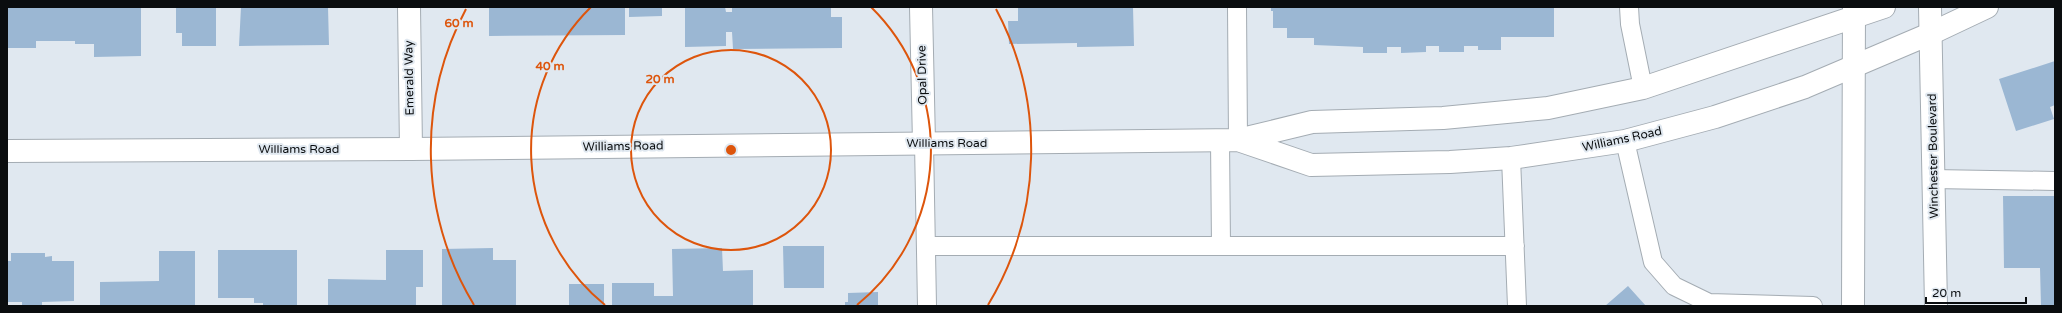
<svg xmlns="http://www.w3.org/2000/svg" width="2062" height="313" font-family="'Varela Round',sans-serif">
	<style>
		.building { fill: #9bb7d3 }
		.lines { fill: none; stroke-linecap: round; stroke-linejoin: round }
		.lane-casing { stroke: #a4acb3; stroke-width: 20 }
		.street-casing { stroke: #a4acb3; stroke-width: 24 }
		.secondary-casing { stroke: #a4acb3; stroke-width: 24 }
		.primary-casing { stroke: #a4acb3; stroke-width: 24 }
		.lane { stroke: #fff; stroke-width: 18 }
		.street { stroke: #fff; stroke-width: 22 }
		.secondary { stroke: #fff; stroke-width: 22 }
		.primary { stroke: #fff; stroke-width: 22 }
		.ring { fill: none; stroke: #dd550c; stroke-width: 2 }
		.labels { text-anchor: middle; stroke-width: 4; stroke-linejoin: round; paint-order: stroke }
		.street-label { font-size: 12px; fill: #0a0d0f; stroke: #e0e8f0 }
		.centre { fill: #dd550c; stroke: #e0e8f0; stroke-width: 2 }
		.ring-label { font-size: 12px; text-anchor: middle; font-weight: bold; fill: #dd550c; stroke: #e0e8f0; stroke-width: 4; stroke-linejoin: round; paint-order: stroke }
	</style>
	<rect width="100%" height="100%" fill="#e0e8f0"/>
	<path class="building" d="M7,7H141V56L94,57V44H75V41H36V48H7Z
		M176,7H216V46H182V33H176Z
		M241,7H328L329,45L239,46Z
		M489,7H625V35L489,36Z
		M629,7H662V16L629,17Z
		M685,7H725L726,12H732V7H831V17H842V48L733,49L732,32H726V46L685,47Z
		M1018,7H1133L1134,46L1077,47V43L1009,44L1008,21H1018Z
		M1271,7H1554V37H1501V50H1478V46H1464V52H1439V46H1426V52L1401,53V47H1387V53H1363V47L1314,45V38H1287V28H1273V11H1271Z
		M2055,61V105L2050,107L2054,119L2016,131L1999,79Z
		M2003,196H2055V306H2041L2040,268H2004Z
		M783,246H824V288H784Z
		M493,248V260H516V306H442V249Z
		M722,248L723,271L753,270V306H612V283H654V296H673L672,249Z
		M218,250H297V306H263V303H254V298H218Z
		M386,250H423V287H416V306H328V279L386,280Z
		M159,251H195V306H100V282L159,281Z
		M11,253H45V257L52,256V261H74V301L42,302V306H22V302H7V261H11Z
		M569,284H604V306H569Z
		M1628,286L1646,306H1605Z
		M878,292V306H845V302H848V293Z"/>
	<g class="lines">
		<g class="lane-casing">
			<path id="lane" d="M1237,7L1238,140
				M1629,7L1630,24L1643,88
				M1220,140L1221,246
				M1625,141L1653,262L1674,286L1709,303L1813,306
				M924,143L927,306
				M1511,158L1517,306
				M1933,179L2055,181
				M926,246H1515"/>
		</g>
		<g class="street-casing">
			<path id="street" d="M409,7L411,149
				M921,7L924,143
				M1932,33L1987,7"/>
		</g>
		<g class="secondary-casing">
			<path id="secondary" d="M1238,140L1311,165L1450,162L1511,158L1625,141L1715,117L1805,87L1932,33
				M7,151L411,149L1238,140L1312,122L1443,118L1548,108L1643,88L1884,7"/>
		</g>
		<g class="primary-casing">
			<path id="primary" d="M1930,7L1936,306
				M1853,306L1854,7"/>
		</g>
		<use href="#lane" class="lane"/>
		<use href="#street" class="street"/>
		<use href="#secondary" class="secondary"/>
		<use href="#primary" class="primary"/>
	</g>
	<g class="ring">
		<circle cx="731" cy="150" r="100"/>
		<path d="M605 305A200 200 0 0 1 591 7M871 7A200 200 0 0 1 857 305"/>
		<path d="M474 305A300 300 0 0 1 466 9M996 9A300 300 0 0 1 988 305"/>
	</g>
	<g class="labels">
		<g class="street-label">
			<text transform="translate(922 75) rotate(-91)" y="4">Opal Drive</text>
			<text transform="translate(409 78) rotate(-91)" y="4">Emerald Way</text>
			<text transform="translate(1622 139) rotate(-12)" y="4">Williams Road</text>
			<text x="947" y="147">Williams Road</text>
			<text transform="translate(623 146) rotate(-1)" y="4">Williams Road</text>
			<text x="299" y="153">Williams Road</text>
			<text transform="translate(1933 156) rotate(-91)" y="4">Winchester Boulevard</text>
		</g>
	</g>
	<circle cx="731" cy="150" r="6" class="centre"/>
	<g class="ring-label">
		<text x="459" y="27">60 m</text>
		<text x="550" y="70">40 m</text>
		<text x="660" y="83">20 m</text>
	</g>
	<rect width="2062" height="313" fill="none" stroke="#0a0d0f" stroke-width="16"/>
	<path d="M1926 297v6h100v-6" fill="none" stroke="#0a0d0f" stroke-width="2"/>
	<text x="1932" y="297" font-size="12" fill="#0a0d0f" stroke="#e0e8f0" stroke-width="3" paint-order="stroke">20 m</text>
</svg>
